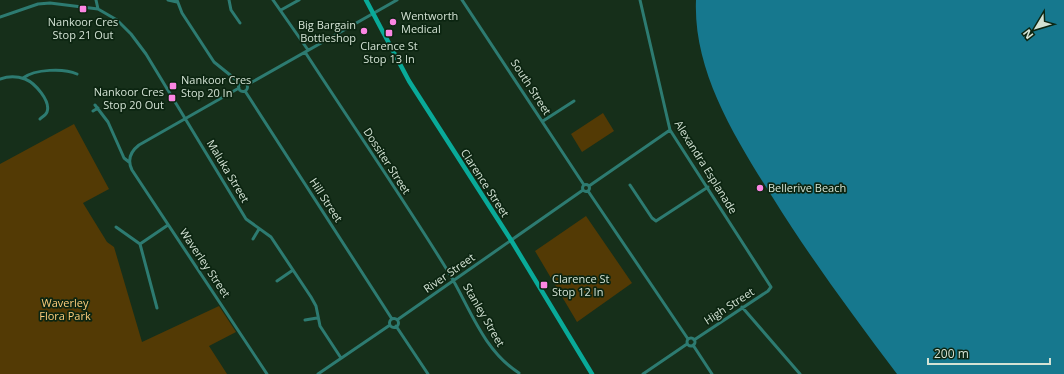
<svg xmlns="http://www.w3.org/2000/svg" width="1064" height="374" font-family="'Open Sans',sans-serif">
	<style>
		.green { fill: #533a05 }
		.water { fill: #16788e }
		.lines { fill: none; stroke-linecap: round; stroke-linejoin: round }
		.street { stroke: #2d7b71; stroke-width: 3 }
		.secondary { stroke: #09aa99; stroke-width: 4.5 }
		.poi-dot { fill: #fc86e3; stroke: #0c2511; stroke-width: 1.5 }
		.labels { text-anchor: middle; stroke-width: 3.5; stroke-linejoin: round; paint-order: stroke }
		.poi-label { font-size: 11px; fill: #d3e2d4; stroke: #0c2511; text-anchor: start }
		.street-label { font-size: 11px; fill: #d3e2d4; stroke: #0c2511 }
		.park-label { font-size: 11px; fill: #fdcd7c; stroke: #0c2511 }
	</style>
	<rect width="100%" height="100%" fill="#162f1a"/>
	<path class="green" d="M603,113L614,131L582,152L571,134Z
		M74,124L109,189L83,203L107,242L114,247L142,342L219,306L236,332L209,346L227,374H0V164Z
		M586,216L632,283L577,322L535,251Z"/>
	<path class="water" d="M696,0H1064V374H897C854,317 811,259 773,198C736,139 693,72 696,0Z"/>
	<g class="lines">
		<path class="street" d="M96,0L98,9
			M168,0L177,2
			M177,0L182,13L214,62L240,83
			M229,0L231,10L240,23
			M273,0L308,50
			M462,0L584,185
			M640,0L670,130L771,287L768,291L694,340
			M281,10L299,0
			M0,17L38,4L50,3L98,9L117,20L131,34L146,54L246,219L271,237L311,297L316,306L320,326L341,358
			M305,52C353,126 403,198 449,273C470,308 483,350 519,373
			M23,78C35,69 64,68 77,74
			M0,79C8,76 17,76 25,79C35,83 51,101 47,112C46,115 42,117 40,119
			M238.5 87a4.5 4.5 0 1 1 9 0a4.5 4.5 0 1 1-9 0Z
			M247,85L397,0
			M239,88L139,145C130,152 127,160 132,170L267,374
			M245,91L392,319
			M95,105L108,122L124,158L129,162
			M93,111L98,108
			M543,121L574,101
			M582.5 188a3.5 3.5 0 1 1 7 0a3.5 3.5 0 1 1-7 0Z
			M630,185L652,218L656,221L708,187
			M589,186L670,130
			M588,191L688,339
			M116,227L140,244
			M253,239L259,229
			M277,281L293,270
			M742,307L800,374
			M157,308L140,244L168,225
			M389.5 323a4.5 4.5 0 1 1 9 0a4.5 4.5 0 1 1-9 0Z
			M305,320L317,318
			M397,320L583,190
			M396,326L428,374
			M687 342a4 4 0 1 1 8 0a4 4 0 1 1-8 0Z
			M693,345L712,374
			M318,374L390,325
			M643,374L687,344"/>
		<path class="secondary" d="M366,0L409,81L511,240L592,374"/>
	</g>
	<g class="poi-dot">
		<rect x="79" y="5" width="8" height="8" rx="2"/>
		<circle cx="393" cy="22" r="4"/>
		<circle cx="364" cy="31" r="4"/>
		<rect x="385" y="29" width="8" height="8" rx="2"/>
		<rect x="169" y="82" width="8" height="8" rx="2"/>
		<rect x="168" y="94" width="8" height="8" rx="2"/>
		<circle cx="760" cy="188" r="4"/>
		<rect x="540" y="281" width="8" height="8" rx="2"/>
	</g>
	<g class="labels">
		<g class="poi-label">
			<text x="401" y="20">Wentworth<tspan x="401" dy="13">Medical</tspan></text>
			<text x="83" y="26" text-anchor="middle">Nankoor Cres<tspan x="83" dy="13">Stop 21 Out</tspan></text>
			<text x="356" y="29" text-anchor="end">Big Bargain<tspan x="356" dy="13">Bottleshop</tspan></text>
			<text x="389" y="50" text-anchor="middle">Clarence St<tspan x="389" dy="13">Stop 13 In</tspan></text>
			<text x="181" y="84">Nankoor Cres<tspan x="181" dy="13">Stop 20 In</tspan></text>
			<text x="164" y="96" text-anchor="end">Nankoor Cres<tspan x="164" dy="13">Stop 20 Out</tspan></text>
			<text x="768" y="192">Bellerive Beach</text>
			<text x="552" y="283">Clarence St<tspan x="552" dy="13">Stop 12 In</tspan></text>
		</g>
		<g class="street-label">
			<text transform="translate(531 87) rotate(57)" y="4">South Street</text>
			<text transform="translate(387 161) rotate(57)" y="4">Dossiter Street</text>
			<text transform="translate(706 167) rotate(58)" y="4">Alexandra Esplanade</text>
			<text transform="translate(228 171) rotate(59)" y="4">Maluka Street</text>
			<text transform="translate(485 183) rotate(57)" y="4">Clarence Street</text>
			<text transform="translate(326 200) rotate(57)" y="4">Hill Street</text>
			<text transform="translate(205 263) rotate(56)" y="4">Waverley Street</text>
			<text transform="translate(449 273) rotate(-35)" y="4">River Street</text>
			<text transform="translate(729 306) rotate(-33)" y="4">High Street</text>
			<text transform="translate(484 315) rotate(60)" y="4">Stanley Street</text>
		</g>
		<g class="park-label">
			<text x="65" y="307">Waverley<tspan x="65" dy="13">Flora Park</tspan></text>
		</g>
	</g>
	<g transform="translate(1036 28) rotate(232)" stroke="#0c2511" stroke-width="3" paint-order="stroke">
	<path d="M0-3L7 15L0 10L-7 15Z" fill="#d3e2d4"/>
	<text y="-6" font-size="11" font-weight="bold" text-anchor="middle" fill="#d3e2d4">N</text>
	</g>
	<path d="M928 358v6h122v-6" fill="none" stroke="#d3e2d4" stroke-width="2"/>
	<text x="934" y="358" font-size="12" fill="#d3e2d4" stroke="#0c2511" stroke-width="3" paint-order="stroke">200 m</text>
</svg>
